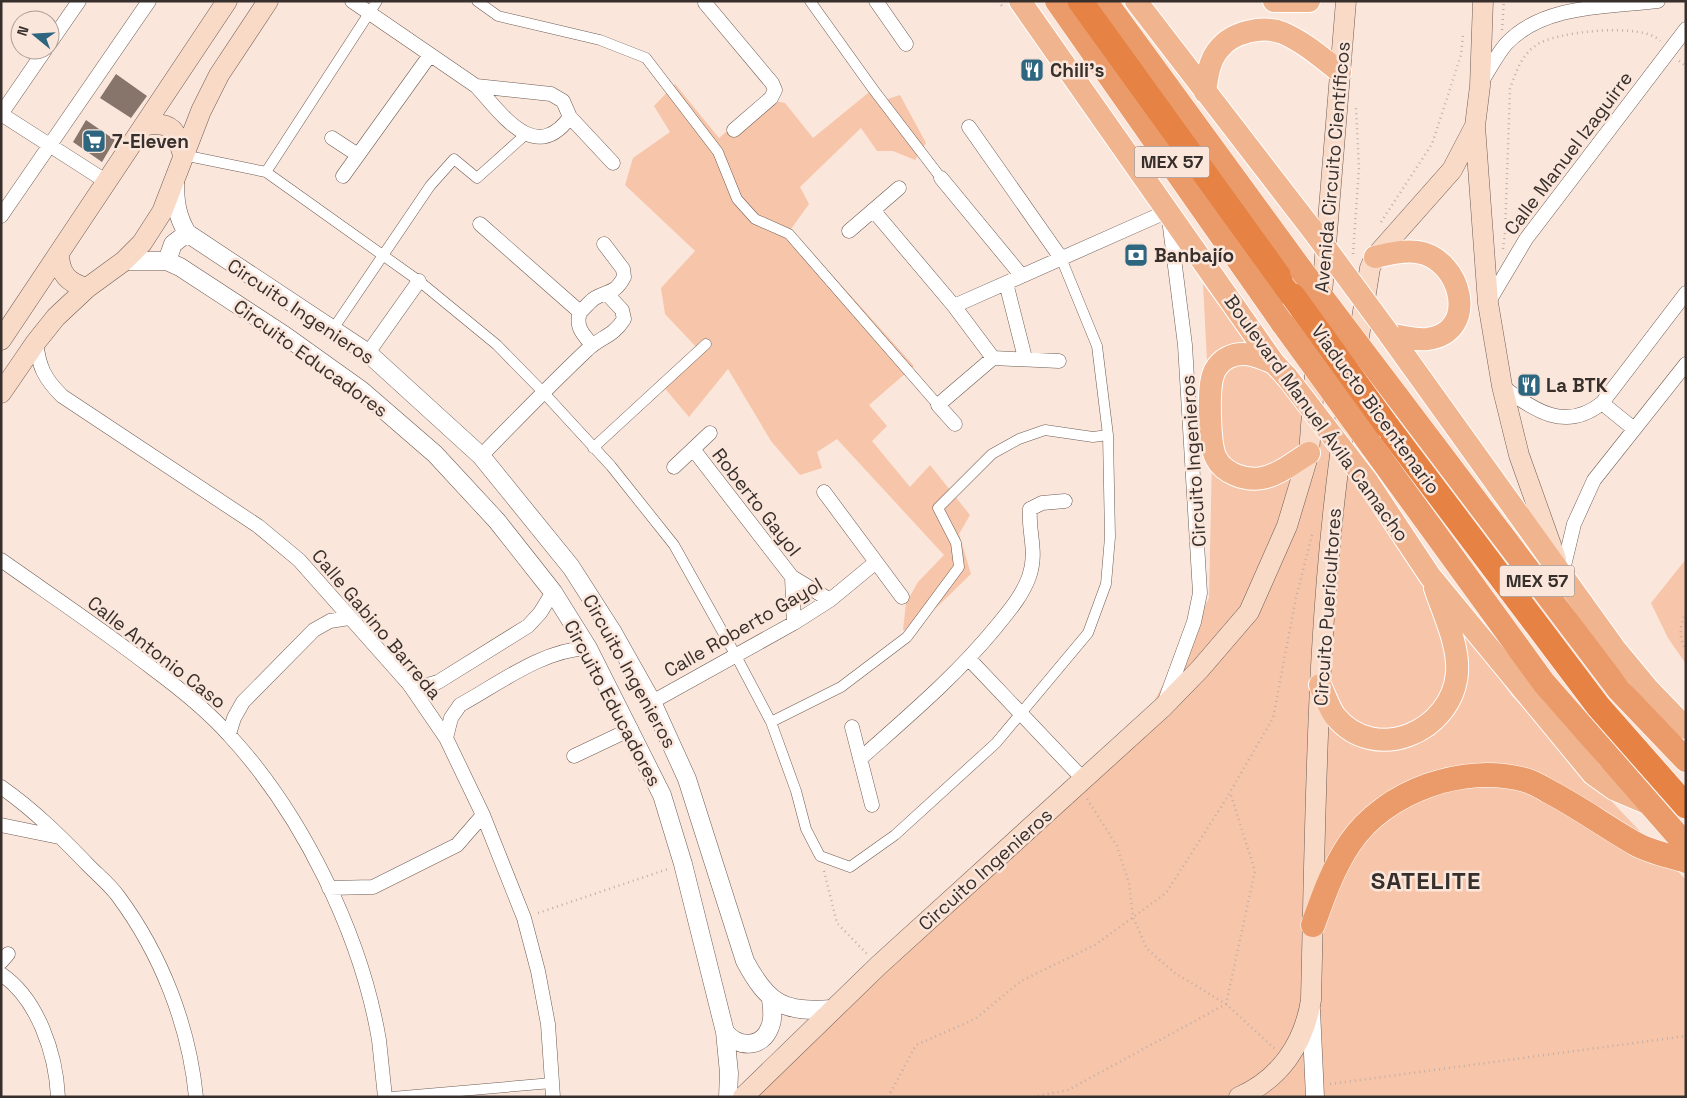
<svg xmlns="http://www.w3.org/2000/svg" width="1687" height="1098" font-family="'Space Grotesk',sans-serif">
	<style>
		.green { fill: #f7c5a9 }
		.building { fill: #87746a }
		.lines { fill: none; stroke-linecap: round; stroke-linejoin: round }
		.pedestrian-casing { stroke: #6e5c53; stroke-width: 11 }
		.minor-casing { stroke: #6e5c53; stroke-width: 15 }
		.tertiary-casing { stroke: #6e5c53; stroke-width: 19 }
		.secondary-casing { stroke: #6e5c53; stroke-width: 21 }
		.primary-casing { stroke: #fff; stroke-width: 24 }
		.trunk-casing { stroke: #fff; stroke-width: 25 }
		.motorway-casing { stroke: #fff; stroke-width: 26 }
		.path { stroke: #c0afa6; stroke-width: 2.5; stroke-dasharray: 1 4; stroke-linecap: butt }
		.pedestrian { stroke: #fff; stroke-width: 10 }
		.minor { stroke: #fff; stroke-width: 14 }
		.tertiary { stroke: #fff; stroke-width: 18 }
		.secondary { stroke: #f8dac7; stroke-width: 20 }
		.primary { stroke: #f0b48f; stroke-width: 22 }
		.trunk { stroke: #eb9b6a; stroke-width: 24 }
		.motorway { stroke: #e68244; stroke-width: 25 }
		.primary-bridge-casing { stroke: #fff; stroke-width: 24; stroke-linecap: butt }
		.trunk-bridge-casing { stroke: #fff; stroke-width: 25; stroke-linecap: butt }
		.motorway-bridge-casing { stroke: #fff; stroke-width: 26; stroke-linecap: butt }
		.primary-bridge { stroke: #f0b48f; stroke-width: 22 }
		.trunk-bridge { stroke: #eb9b6a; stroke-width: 24 }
		.motorway-bridge { stroke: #e68244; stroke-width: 25 }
		.labels { text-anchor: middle; stroke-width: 5; stroke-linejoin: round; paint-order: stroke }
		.shield { fill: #fbe6db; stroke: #726660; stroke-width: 1 }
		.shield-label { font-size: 18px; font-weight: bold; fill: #372f2b }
		.poi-label { font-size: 19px; font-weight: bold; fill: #372f2b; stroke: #fbe6db; text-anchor: start }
		.street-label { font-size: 19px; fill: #372f2b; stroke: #fbe6db }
		.district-label { font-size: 24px; font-weight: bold; letter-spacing: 1px; fill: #372f2b; stroke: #fbe6db }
	</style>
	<rect width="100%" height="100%" fill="#fbe6db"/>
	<path class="green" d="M675,84L719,138L764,99L785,103L813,138L873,89L882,101L900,95L926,143L915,160L893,151H877L861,128L800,187L809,204L791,229L914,366L869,405L887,426L872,441L910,487L930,465L970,515L959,534L971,574L911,632L903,630L906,603L918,582L944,555L837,439L817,452L822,468L800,475L771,441L728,369L689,417L662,385L699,350L665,314L661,288L695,251L625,185L633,158L670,132L654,106Z
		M1203,284L1446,603L1512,696L1686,880V1097H744L1090,787L1140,728L1209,598L1212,458Z
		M1686,559V664L1668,638L1651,603Z"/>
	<path class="building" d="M116,74L147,96L131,118L100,98Z
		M86,120L115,140L102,162L73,142Z"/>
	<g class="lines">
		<g class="pedestrian-casing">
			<path id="pedestrian" d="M477,1L498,16L600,40L646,58L718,152L737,199L755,219L789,234L938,405
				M810,1L873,89L941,178
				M183,155L266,172L419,281L497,345L543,392L611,466L674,545L735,654L771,722L796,791L806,829L820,856L850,867L895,835L996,743L1088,633L1106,584L1110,537L1108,435L1097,346L1061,258
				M266,172L377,1
				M333,329L430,186L454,159L477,178L525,135
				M593,448L706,344
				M771,722L841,687L907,637L959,567L956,543L938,508L992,454L1019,439L1045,430L1093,437L1108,435
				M392,1097L552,1083"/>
		</g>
		<g class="minor-casing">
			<path id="minor" d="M352,1L476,86L551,94L563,101L570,117C535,165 502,114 476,86
				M876,1L906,44
				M705,3L772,83L775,90L771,98L734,130
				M50,43L79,1
				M1481,83C1489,70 1496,56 1506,44C1543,4 1609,7 1658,1
				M1,114L107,182
				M1,114L45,50
				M570,117L613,163
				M969,127L1061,258
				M332,138L358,155
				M343,176L430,55
				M941,178L1021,275
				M873,210L954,306L993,358
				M1,216L149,1
				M480,224L580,312C585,308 590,301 595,298C609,290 615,294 624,277L623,269L604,244
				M849,231L899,188
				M1006,283L1025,358
				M1488,303L1526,239L1686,29
				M954,306L1168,211L1185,345L1200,593L1194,622L1165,701
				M580,312C575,327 583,334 592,345
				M36,342C39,367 44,378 62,396L258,526L299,560L409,684L446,738L483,815L524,918L538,971L548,1024L553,1097
				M368,353L419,281
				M1502,386C1534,411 1566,432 1602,403L1686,293
				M1602,403L1634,429
				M955,424L938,405L993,358L1059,361
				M693,449L792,577L830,600
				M481,456C516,420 550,385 587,350C600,337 613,337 624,319L622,310L608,295
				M674,467L710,433
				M824,492L902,597
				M1,560C52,596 103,630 152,668C179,688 207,710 229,735C302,814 361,934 379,1040C381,1059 383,1078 385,1097
				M1562,574L1574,524L1594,480L1686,364
				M792,577L794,623
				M970,660L1084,780
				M409,684L424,686L438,682L528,626L540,613L553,592
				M652,702L794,623L830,600L876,562
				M852,727L872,805
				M229,734L234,718L243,702L314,630L330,621L349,618
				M446,738L451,718L460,705C500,683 542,650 588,648
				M574,756L631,729
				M860,759C907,717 956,676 996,627C1009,611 1022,596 1029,577C1038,551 1028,534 1030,509L1042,503L1065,501
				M1,787C34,810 61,837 89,866C99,876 110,885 118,896C161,954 189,1025 196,1097
				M1,825L59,837
				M329,888L373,887L457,845L483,815
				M1,962L8,954
				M1,974C38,999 56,1054 58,1097"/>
		</g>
		<g class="tertiary-casing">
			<path id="tertiary" d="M175,182C175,202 177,216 187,233L368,353L481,456L571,567L612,631L652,702L687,779L745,961C768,1004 784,1013 832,1009
				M124,261H167L180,267L284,335L361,390L435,454L497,521L553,592L588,648L662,795L683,864L725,1032L729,1073L728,1097
				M167,261L173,244L187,233
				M1311,1010L1315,1097
				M725,1032C738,1048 762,1049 770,1027C774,1018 772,1009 771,999"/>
		</g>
		<g class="secondary-casing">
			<path id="secondary" d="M1483,1L1480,86L1475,126L1488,303L1502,386L1519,455L1556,559
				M145,125C173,121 176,131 183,155
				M59,255C60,274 68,283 87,288
				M1321,306L1346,1
				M1,340L227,1
				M1356,355L1370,268L1375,257L1452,170L1475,126
				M1,393L36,342L56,317L87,288L124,261L142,243L162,212L201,111L219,75L268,1
				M743,1097L879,965L1163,707L1200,669L1249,612L1287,526L1309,453L1316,359
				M1239,1097C1280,1079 1304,1044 1311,1000C1316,800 1316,598 1348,401"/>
		</g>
		<g class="primary-casing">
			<path id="primary" d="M1020,1L1274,363L1287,377
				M1136,1L1314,232
				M1274,1H1309
				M1205,92C1207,78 1209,60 1219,49C1232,32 1263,25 1283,33C1304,42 1322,58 1340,72
				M1375,257C1388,254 1403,250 1417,252C1462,258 1480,333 1427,339C1414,340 1401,337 1389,334
				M1389,334L1615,649L1649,690L1686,728
				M1274,363C1259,357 1243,349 1227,358C1221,361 1215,368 1213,375C1208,389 1209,445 1216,458C1224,474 1246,481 1262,478C1279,475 1294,462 1309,453
				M1367,481L1430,576L1593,774L1614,789L1647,803
				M1320,685C1325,695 1329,708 1335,716C1375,765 1452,732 1457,673C1459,645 1444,615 1435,588"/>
		</g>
		<g class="trunk-casing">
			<path id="trunk" d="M1057,1L1284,325
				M1105,1L1302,271
				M1396,395L1619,690L1686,760
				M1371,445L1544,683L1686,845
				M1313,925C1323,897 1333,868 1350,843C1385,791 1464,763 1525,780C1533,782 1541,787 1548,791C1579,807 1606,827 1636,844C1650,852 1670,856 1686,861"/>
		</g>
		<g class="motorway-casing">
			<path id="motorway" d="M1080,1L1293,296
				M1387,426L1598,706L1686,806"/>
		</g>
		<path class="path" d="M998,1L1002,6
			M1502,30L1504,1
			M1679,61L1686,66
			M1381,222L1432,144L1461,55L1463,35
			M1503,249L1505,233L1510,89C1515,74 1521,56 1535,46C1554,31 1644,22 1660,41
			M1353,254L1359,168L1356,107
			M1686,612C1680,625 1678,637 1686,650
			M1087,799L1117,846L1129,883L1133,917L1147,949L1175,973L1226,1004L1275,1049
			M824,871L837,923L867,954
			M538,913L668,869
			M1330,1084L1686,1036
			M888,1097L916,1045L975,1019L1021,981L1095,945L1166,893L1223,804L1273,718L1296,598L1313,531
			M1033,1097L1068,1090L1226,1004L1255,871L1230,792"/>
		<use href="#pedestrian" class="pedestrian"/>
		<use href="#minor" class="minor"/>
		<use href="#tertiary" class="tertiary"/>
		<use href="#secondary" class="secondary"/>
		<use href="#primary" class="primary"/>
		<use href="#trunk" class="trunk"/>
		<use href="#motorway" class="motorway"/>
		<g class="primary-bridge-casing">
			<path id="primary-bridge" d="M1314,232L1389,334
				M1287,377L1367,481"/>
		</g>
		<g class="trunk-bridge-casing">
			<path id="trunk-bridge" d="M1302,271L1396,395
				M1284,325L1371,445"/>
		</g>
		<g class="motorway-bridge-casing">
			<path id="motorway-bridge" d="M1293,296L1387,426"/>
		</g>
		<use href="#primary-bridge" class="primary-bridge"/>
		<use href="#trunk-bridge" class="trunk-bridge"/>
		<use href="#motorway-bridge" class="motorway-bridge"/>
	</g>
	<defs>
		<g id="restaurant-square" transform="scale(1.25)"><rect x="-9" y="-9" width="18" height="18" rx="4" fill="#2e6680" stroke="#fbe6db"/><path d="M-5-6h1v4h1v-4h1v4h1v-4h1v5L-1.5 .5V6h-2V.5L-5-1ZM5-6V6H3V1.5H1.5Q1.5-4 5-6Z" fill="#fff"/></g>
		<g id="supermarket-square" transform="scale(1.25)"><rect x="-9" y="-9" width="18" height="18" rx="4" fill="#2e6680" stroke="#fbe6db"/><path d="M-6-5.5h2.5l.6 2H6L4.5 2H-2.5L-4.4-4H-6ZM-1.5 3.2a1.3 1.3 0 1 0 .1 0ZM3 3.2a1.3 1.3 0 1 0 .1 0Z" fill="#fff"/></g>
		<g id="bank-square" transform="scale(1.25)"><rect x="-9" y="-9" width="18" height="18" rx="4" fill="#2e6680" stroke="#fbe6db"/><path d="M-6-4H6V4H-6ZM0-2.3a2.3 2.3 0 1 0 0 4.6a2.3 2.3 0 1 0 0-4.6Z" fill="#fff"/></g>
	</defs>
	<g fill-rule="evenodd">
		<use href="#restaurant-square" x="1032" y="70"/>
		<use href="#supermarket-square" x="94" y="141"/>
		<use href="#bank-square" x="1136" y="255"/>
		<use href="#restaurant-square" x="1529" y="385"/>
	</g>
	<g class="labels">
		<g class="shield">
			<rect x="1134.5" y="146.5" width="75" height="31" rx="4"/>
			<rect x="1499.5" y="565.5" width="75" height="31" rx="4"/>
		</g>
		<g class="shield-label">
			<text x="1172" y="168">MEX 57</text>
			<text x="1537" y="587">MEX 57</text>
		</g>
		<g class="poi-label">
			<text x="1050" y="77">Chili's</text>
			<text x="112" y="148">7-Eleven</text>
			<text x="1154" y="262">Banbajío</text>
			<text x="1546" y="392">La BTK</text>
		</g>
		<g class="street-label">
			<text transform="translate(1568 153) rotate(-53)" y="7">Calle Manuel Izaguirre</text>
			<text transform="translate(1332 167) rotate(-85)" y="7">Avenida Circuito Científicos</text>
			<text transform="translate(301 311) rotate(34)" y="7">Circuito Ingenieros</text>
			<text transform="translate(311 358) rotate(36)" y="7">Circuito Educadores</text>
			<text transform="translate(1376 409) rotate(54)" y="7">Viaducto Bicentenario</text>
			<text transform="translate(1317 418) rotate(54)" y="7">Boulevard Manuel Ávila Camacho</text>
			<text transform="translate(1193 461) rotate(-94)" y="7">Circuito Ingenieros</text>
			<text transform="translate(757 502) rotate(52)" y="7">Roberto Gayol</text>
			<text transform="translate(1327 607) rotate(-86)" y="7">Circuito Puericultores</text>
			<text transform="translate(377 624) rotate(50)" y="7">Calle Gabino Barreda</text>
			<text transform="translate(743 627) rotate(-30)" y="7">Calle Roberto Gayol</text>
			<text transform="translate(157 652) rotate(38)" y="7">Calle Antonio Caso</text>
			<text transform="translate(630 671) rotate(61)" y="7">Circuito Ingenieros</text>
			<text transform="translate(613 703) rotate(62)" y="7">Circuito Educadores</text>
			<text transform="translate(985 869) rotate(-42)" y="7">Circuito Ingenieros</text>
		</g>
		<g class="district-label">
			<text x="1426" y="889">SATELITE</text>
		</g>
	</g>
	<rect width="1687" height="1098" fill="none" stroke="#372f2b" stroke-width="5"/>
	<g transform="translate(35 35) rotate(288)"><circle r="24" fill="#fbe6db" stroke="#ad9d95"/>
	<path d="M0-4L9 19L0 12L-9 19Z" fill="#2e6680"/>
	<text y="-8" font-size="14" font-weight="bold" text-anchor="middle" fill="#372f2b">N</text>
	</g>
</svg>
